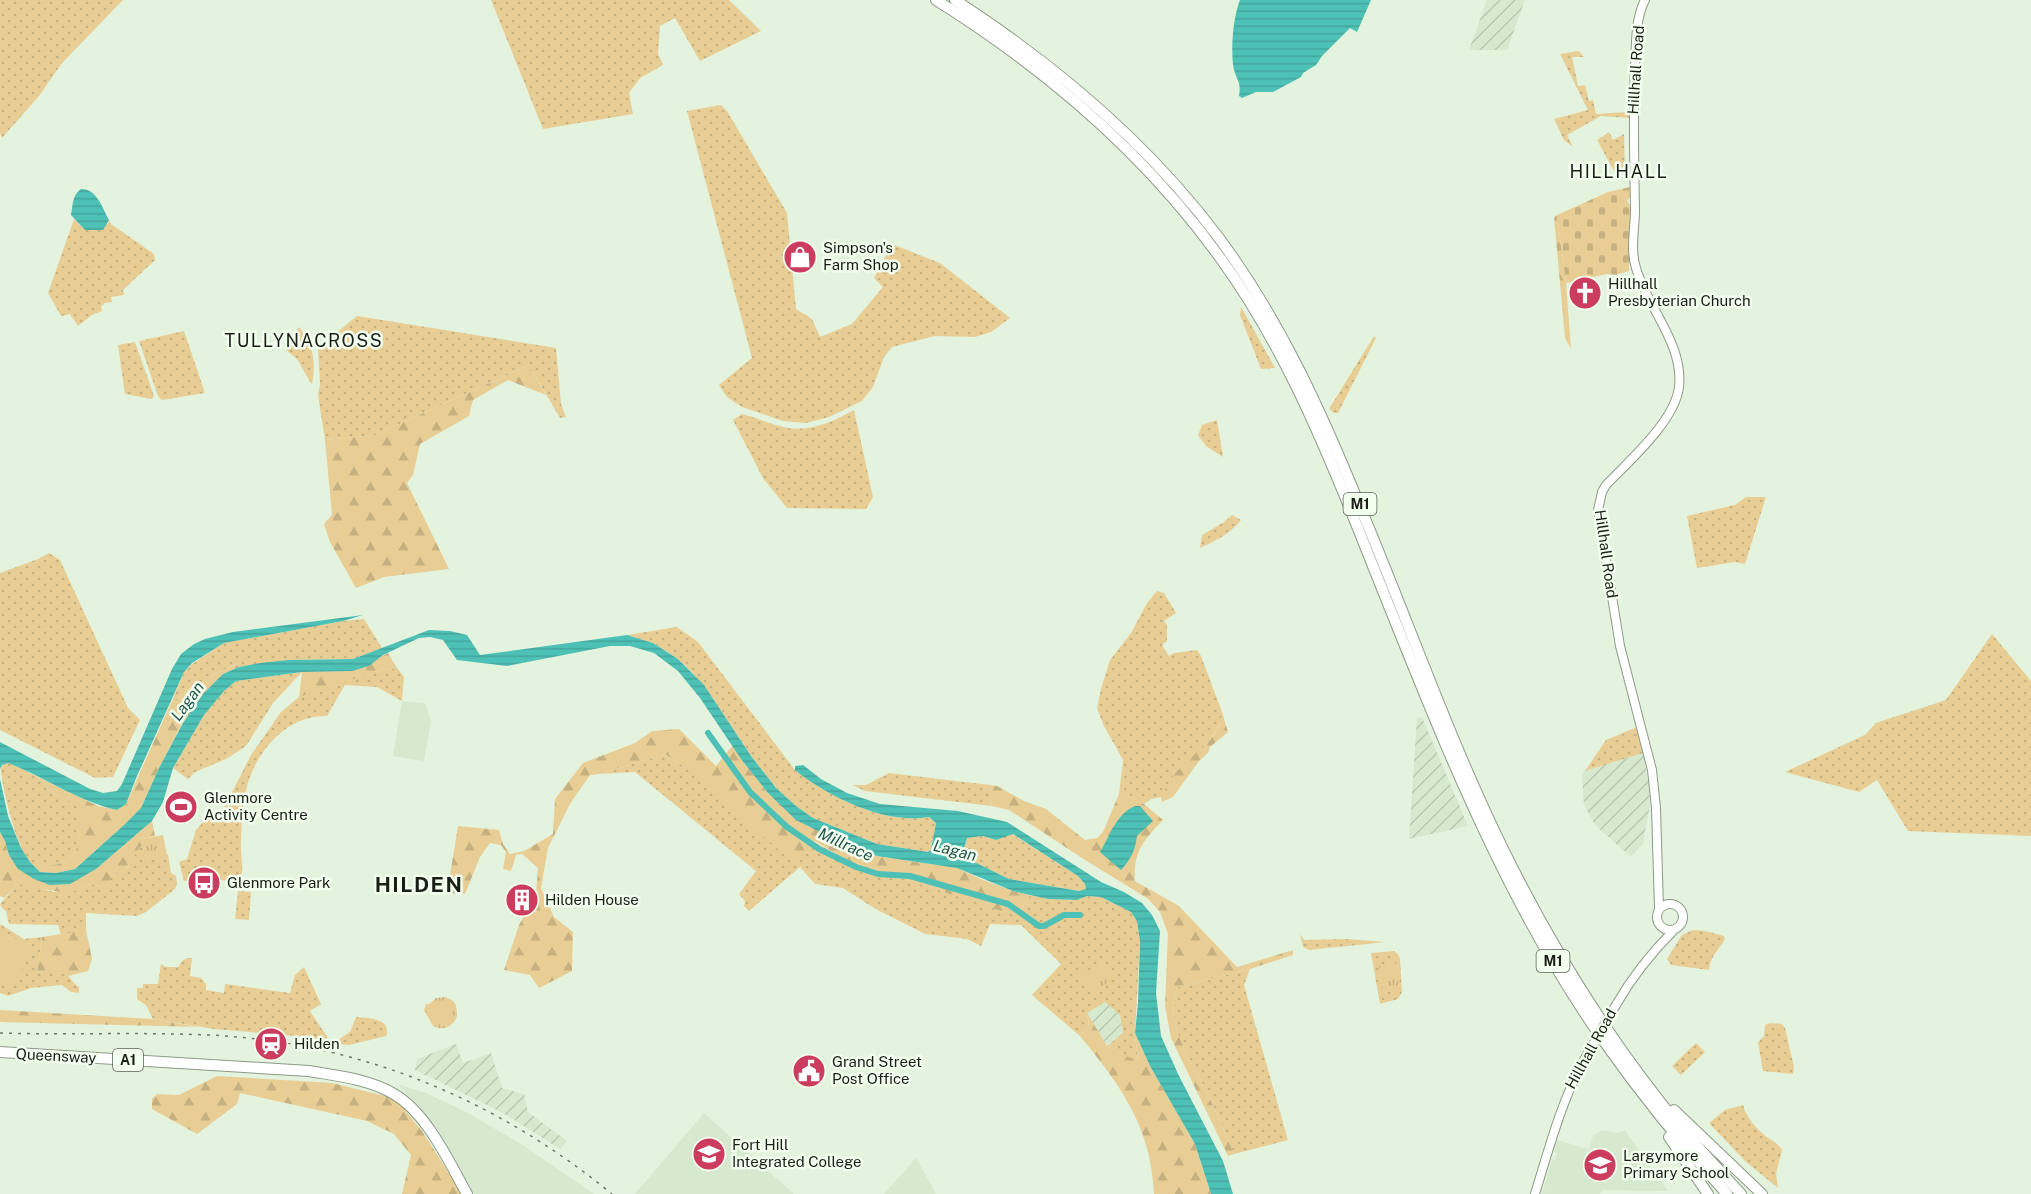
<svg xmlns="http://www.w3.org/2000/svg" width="2031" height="1194" font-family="'Public Sans',sans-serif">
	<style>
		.built { fill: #d6e9ce }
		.industrial { fill: url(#industrial-furrows) }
		.grass { fill: url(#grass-dots) }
		.forest { fill: url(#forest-firs) }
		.cemetery { fill: url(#cemetery-stones) }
		.park { fill: url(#park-tufts) }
		.pitch { fill: #e8ce95 }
		.water { fill: url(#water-rules); fill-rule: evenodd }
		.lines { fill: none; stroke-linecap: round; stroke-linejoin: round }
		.canal { stroke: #4ec1b6; stroke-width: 6 }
		.secondary-casing { stroke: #8d9a88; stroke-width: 10 }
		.trunk-casing { stroke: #8d9a88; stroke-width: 12 }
		.motorway-casing { stroke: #8d9a88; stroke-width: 12 }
		.secondary { stroke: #fff; stroke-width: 8 }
		.trunk { stroke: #fff; stroke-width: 10 }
		.motorway { stroke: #fff; stroke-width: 10 }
		.rail { stroke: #6e786b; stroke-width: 1.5; stroke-dasharray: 3 6; stroke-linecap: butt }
		.secondary-bridge-casing { stroke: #8d9a88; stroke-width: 10; stroke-linecap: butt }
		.secondary-bridge { stroke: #fff; stroke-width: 8 }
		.labels { text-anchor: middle; stroke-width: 5; stroke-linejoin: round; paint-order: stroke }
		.shield { fill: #f3ffee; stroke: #5a6258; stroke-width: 1.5 }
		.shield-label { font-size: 14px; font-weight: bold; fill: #191e17 }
		.street-label { font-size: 15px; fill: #191e17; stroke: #f3ffee }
		.poi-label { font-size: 15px; fill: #191e17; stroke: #f3ffee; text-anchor: start }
		.water-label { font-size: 16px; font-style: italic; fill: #245550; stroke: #f3ffee }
		.quarter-label { font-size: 18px; letter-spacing: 1.5px; fill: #191e17; stroke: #f3ffee }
		.district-label { font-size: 21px; font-weight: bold; letter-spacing: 1.5px; fill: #191e17; stroke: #f3ffee }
	</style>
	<defs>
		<pattern id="industrial-furrows" width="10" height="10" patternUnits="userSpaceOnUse" patternTransform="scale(1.5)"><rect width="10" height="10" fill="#d6e9ce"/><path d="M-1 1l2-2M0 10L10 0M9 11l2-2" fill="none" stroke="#b7c7b0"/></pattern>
		<pattern id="grass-dots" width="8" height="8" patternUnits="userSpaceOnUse" patternTransform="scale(1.5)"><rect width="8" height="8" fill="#e8ce95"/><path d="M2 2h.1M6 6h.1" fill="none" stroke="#c6b080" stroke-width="1.8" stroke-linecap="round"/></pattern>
		<pattern id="forest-firs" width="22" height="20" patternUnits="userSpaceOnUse" patternTransform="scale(1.5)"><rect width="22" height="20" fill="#e8ce95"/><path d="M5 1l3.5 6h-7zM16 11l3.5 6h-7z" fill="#c6b080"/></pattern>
		<pattern id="cemetery-stones" width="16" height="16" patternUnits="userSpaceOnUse" patternTransform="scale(1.5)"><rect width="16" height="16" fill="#e8ce95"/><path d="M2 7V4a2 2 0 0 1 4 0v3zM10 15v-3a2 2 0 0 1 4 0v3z" fill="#c6b080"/></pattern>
		<pattern id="park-tufts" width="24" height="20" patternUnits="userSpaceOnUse" patternTransform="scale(1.5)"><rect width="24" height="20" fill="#e8ce95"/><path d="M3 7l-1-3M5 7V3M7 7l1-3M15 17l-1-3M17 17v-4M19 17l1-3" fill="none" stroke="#c6b080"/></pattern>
		<pattern id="water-rules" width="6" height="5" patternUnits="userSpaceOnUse" patternTransform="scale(1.5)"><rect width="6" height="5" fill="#4ec1b6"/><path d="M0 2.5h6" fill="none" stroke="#44a59c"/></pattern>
	</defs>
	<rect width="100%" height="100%" fill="#e4f3de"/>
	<path class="built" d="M402,701L425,703L430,717L431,722L424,761L393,756Z
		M397,1084L426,1093L468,1113L523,1145L594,1194H474L433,1125L419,1106Z
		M704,1113L794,1194H635Z
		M1602,1130L1618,1133L1625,1130L1668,1191L1602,1190L1600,1194H1542L1552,1159L1555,1160L1557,1154L1554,1152L1557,1140L1589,1149L1593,1136Z
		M916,1158L936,1194H884Z"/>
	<path class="industrial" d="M1487,0H1525L1507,50H1469Z
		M1422,717L1468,826L1409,839L1417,718Z
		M1643,753L1649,787L1650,805L1643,844L1631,857L1595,825L1584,805L1582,775L1585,771Z
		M1105,1002L1120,1015L1123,1033L1107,1046L1087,1013Z
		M456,1044L463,1063L491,1053L502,1088L524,1094L528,1112L567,1141L560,1149L503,1113L415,1070L417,1059Z"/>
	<path class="grass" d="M0,0H123L62,63L39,96L2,138L0,133Z
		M491,0H729L761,31L700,61L675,18L660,26L658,54L663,65L640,78L629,93L633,114L543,129Z
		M1579,51L1584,57H1572L1578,86L1585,85L1589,101L1593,100L1596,114L1627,112L1630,118L1601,116L1567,135L1573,147L1564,140L1554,119L1588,110L1560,54Z
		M721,105L727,111L787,213L796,309L812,319L820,337L852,324L883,287L874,278L892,244L940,263L1010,318L991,332L975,337L935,336L892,347L884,357L873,387L862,401L829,417L806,423L783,421L742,407L727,397L719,385L752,358L687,111Z
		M1609,132L1613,140L1624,134L1625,171L1615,173L1597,140Z
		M74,219L83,228L108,224L109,220L111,224L154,254L155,260L123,290L124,295L111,297L112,302L105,303L101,307L102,311L92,315L78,326L70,314L61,316L48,293Z
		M1241,307L1275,368L1261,369L1240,315Z
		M357,316L556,348L561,404L566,417L560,418L529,365L375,435L325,440L318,395L320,384L318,348Z
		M299,327C314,346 316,362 312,385L297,359L286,350V347Z
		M184,331L205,393L162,400L158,396L139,341Z
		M1374,336L1376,338L1338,413H1334L1329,409Z
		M135,342L154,396L152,399L125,394L118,345Z
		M854,410L873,497L866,509L787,508L763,478L733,420L742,414C756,417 769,424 783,427C809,433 832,422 854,410Z
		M1217,420L1223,457L1206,446L1198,435L1202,425Z
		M1746,497H1766L1745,564L1735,562L1697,568L1687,516L1735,505Z
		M1232,515L1241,520C1230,534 1215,541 1200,548L1202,535L1224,522Z
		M49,553L60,560L128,708L140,720L113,777L95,778L0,730V573L38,559Z
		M1157,591L1164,593L1176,613L1164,621L1167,625V641L1162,645L1169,656L1174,653L1197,650L1201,656L1222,712V718L1216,731L1200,752L1178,770L1161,797L1151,799L1144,804L1124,792L1123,760L1103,724L1097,708L1101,689L1110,660L1131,633L1147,603Z
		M364,619L382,648L353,659L288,660L239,667L236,664L209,677L171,703L184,672L192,664L224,643L343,621Z
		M677,627L698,642L795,770C829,797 885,825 929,817L936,823L931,849L928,852L877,844L813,818L796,806L776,788L751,756L712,697L691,671L678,659L653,643L627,635Z
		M1992,634L2031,681V836L1908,831L1877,780L1859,792L1785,772L1865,735L1876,723L1946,700Z
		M397,668L404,677L402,701L377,687L345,685L327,716C288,715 259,748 248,783C242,802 242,823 241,843C240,855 245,869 240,880L184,881L179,862L187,859L196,830L204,821L223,810L251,755L281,712L299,697L322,688L381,670Z
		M302,672L273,703L246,746L226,759L195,772L188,779L173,768L204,715L224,691L236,681Z
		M1637,727L1643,753L1585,771L1606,740Z
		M665,754L686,768L846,860L1017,915L1030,895L1048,899L1077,900L1087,896L1101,897L1131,912L1137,921L1140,941L1135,1034L1138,1063L1107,1046L1123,1033L1120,1015L1105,1002L1087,1013L1089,1027L1080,1036L1032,995L1061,964L1021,925L990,924L981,946L967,939L925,934L874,908L843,888L815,884L800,867L749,911L744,906L745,901L739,894L756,871L635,772L599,774Z
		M8,762L42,779L49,792L80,806C81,832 84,865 49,865C43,865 35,866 31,863C18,854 0,781 1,767C2,765 5,764 8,762Z
		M889,773L990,785L992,806L865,791L853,785H866Z
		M1012,834L1078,876L1085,884L1086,889L1079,891L1009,879L962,856L967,838L983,836L996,840Z
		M144,843L146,858L168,854L171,873L176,876L177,883L175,889L146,912L137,916L86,913V930L61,935L58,925L9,924L6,911L2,908L0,904L18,884L32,885L53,892L80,890L91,884L103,887L108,885L109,878L128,867L135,853Z
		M238,891L251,892L249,920L235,919Z
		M0,924L24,939L42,937L37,973C47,972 61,970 68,976C73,980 73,984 79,987V993L71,992L62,985L31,988L8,996L0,993Z
		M1693,930L1705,931L1724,936L1725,939C1719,950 1710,956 1709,970L1671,965L1667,959L1682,935Z
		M1300,934L1304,940L1346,939L1386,942L1309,950L1303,947Z
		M1394,951L1398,954L1400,959L1402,992L1398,999L1380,1004L1371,953Z
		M187,958H192L190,976L201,978L206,984V990L224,993L225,984L290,993L295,975L304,967L321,1004L310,1011L332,1044L350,1032L356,1017C368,1018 392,1018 386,1036L349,1045L332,1044L308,1037L214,1029L153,1019L146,1005L137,999V988H143V984H158L161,964L166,967H178L182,961Z
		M1250,969L1244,985L1288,1140L1234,1154C1225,1133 1216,1111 1206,1090C1191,1060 1162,1022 1178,987Z
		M1770,1023L1782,1024L1785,1028L1794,1067L1793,1074L1763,1071L1758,1042L1764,1036L1765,1025Z
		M1696,1043L1705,1052L1681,1075L1672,1066Z
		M1743,1105C1746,1117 1757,1130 1767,1137C1774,1142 1778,1143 1782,1150L1776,1174L1778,1188L1745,1161L1709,1123L1725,1110Z"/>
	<path class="forest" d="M1557,215L1566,283L1571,349L1565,338L1554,217Z
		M529,365L546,395L508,380L473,400L469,416L420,444L413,475L407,483L449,569L384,577L356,588L330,542L324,524L332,515L325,440L375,435Z
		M388,653L397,668L381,670L299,697L302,672L352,671Z
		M236,664L239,667L223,674L183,722L159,768L141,808L124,825L75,869L56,873L40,872L30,862C36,865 42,865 49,865C84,865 81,832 79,806L49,792L42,779L98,806L117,810L126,804L171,703L209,677Z
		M1222,712L1228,732L1210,747L1208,753L1199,761L1173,797L1162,802L1161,797C1166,788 1172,776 1179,769C1195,752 1220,739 1222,712Z
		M679,729L716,766L733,745L741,759L768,793L877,856L957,868L983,880L1013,891L1030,895L1017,916L846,860L815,841L795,864L686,768L665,754L599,774L590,775L570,804L548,848L541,888L554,917L573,932L572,971L539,988L530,975L504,970L519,925L536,894L538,868L522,854L516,855L511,871L503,869L506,852L501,845L490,843L480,857L465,894L447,893L458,826L499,830L503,844L510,854L524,851L553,834L555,799L583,763L635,743L652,731Z
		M1123,760L1124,792L1144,804L1163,820C1143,841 1133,852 1135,881L1179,906L1237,967L1293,950V955L1250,969L1178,987C1162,1021 1191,1060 1206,1090C1216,1111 1225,1133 1234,1154L1228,1156L1171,1038L1165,1006L1168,934L1160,912L1147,898L1085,860L1009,810L992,806L990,785L997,786L1024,801L1046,809L1085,840L1097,838L1103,832L1119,794Z
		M152,821L155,836L143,839L144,843C137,850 134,857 129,865C122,874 110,872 108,885L103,887L91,884L80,890L65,893L18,884L4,898L0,896V832L5,841L9,855L34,879L96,869Z
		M86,930L92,959L88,971L69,976L59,972L37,973L42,937Z
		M0,1010L153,1019L199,1027L0,1022Z
		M1087,1013L1107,1046L1138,1062L1135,1033L1150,1066L1195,1144L1211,1194H1154C1151,1127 1121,1086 1080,1036L1089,1027Z
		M217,1076L332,1083L385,1096L399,1103L422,1131L462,1194H402L411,1155L394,1134L367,1121L240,1093L237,1104L197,1134L152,1109V1099L157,1094L179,1095Z"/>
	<path class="cemetery" d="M1630,187V197L1627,201L1631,207L1629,271L1616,275L1607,274L1566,283L1557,215L1608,192Z"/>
	<path class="park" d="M163,835L167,855L146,858L143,839Z
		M1395,962L1399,988L1383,991L1379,965Z
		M1102,963L1111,973V978L1104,986L1093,989L1076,971L1081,967L1089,975Z
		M445,997C455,1001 457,1003 457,1016C452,1028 444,1031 433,1026L424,1010L426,1004H429L436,998Z"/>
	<path class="pitch" d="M0,929L34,950L12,985L0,977Z"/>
	<path class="water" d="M1240,0H1371L1357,32L1350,28L1322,56L1316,65L1303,73L1301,77L1273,92H1256L1242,98L1239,96C1242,81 1235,79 1233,65C1231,45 1233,18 1240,0Z
		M81,189C97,189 102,207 109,220L103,230H85L71,215C73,205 72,195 81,189Z
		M363,615L343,621L224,643L192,663L184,672L137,776L126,804L117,810C77,801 45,777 8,763L2,765L0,769V742L90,789L103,793L117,791L122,784L172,669L181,654L194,644L205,639L233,632Z
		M429,630L450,631L467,635L480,655L627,635L653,643L678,659L704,685L751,756L776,788L796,806L813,818L877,844L928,852L931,849L936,823L929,817C886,825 828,797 795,770V766L803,765L821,779L847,793L880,804L958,811L1007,822L1101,882L1124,892L1142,903L1152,915L1160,931L1156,993L1161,1036L1179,1076L1223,1161L1233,1194H1211L1195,1144L1150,1066L1135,1033L1138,1003L1140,941L1137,921L1131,912L1101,897L1087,896L1077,900L1048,899L1013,891L957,868L877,856L832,838L796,820L768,793L741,759L700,698L678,671L654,653L630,646H610L507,666L457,660L443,640L430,637L419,638L383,655L369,666L352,671L302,672L236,681L224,691L204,715L173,768L163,802L152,821L96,869L70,884L50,885L34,879L18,869L9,855L5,841L0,832V779L8,816L21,848L30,862L40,872L56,873L75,869L124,825L141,808L159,768L183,723L203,694L223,674L239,667L260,663L288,660L353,659ZM1013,834L1078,876L1085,884L1086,889L1079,891L1009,879L962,856L967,838L983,836L996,840Z
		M1135,806H1140L1153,821L1137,836C1135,851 1131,859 1121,870L1100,852C1110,836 1116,814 1135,806Z"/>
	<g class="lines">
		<path class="canal" d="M708,733L750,792L787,827L819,849L856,867L878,874L910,876L1008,904L1039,926H1044L1064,915H1080"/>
		<g class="secondary-casing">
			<path id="secondary" d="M1645,0C1635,19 1636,46 1635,67C1633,115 1634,162 1635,209C1635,229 1630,249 1636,268C1647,307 1684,344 1679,387C1675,421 1629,461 1606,485L1602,492L1598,510L1620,646L1652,770L1656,808L1659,909
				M1657 917a13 13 0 1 1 26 0a13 13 0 1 1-26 0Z
				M1616,1005C1632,977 1652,952 1675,929
				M1535,1194C1550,1145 1563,1095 1589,1051"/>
		</g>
		<g class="trunk-casing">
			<path id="trunk" d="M0,1052L309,1071C338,1076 369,1079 394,1094C427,1113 449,1162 467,1194"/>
		</g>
		<g class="motorway-casing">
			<path id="motorway" d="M936,0C1046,69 1145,153 1221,259C1280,340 1320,434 1357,526C1385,596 1413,667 1442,736C1487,842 1537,946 1603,1040C1641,1094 1682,1145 1727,1194
				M955,0C1055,65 1147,142 1219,238C1280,320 1323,415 1361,509C1409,623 1450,742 1505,853C1553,950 1612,1045 1682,1129C1701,1151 1721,1172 1741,1194
				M1674,1110L1762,1194
				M1669,1137L1708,1194"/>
		</g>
		<use href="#secondary" class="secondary"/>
		<use href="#trunk" class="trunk"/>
		<use href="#motorway" class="motorway"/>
		<path class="rail" d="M0,1033C70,1035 139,1032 209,1035C359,1042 496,1099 612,1194"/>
		<g class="secondary-bridge-casing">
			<path id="secondary-bridge" d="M1589,1051L1616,1005"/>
		</g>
		<use href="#secondary-bridge" class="secondary-bridge"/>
	</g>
	<defs>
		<g id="shop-disc" transform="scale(1.725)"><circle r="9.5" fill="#cb3c5f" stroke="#f3ffee"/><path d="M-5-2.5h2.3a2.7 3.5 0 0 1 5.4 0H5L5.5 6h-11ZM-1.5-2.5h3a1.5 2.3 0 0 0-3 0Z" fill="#fff"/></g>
		<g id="church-disc" transform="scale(1.725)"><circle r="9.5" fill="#cb3c5f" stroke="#f3ffee"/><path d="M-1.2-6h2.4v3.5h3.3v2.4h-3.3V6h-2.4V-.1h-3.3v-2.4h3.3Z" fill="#fff"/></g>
		<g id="stadium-disc" transform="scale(1.725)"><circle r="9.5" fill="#cb3c5f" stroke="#f3ffee"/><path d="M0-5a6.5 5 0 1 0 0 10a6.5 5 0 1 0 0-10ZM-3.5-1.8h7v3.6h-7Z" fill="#fff"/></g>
		<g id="bus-disc" transform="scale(1.725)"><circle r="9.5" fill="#cb3c5f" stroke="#f3ffee"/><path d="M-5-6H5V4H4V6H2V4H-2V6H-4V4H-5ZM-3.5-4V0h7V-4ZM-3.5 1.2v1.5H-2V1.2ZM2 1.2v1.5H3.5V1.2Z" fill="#fff"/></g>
		<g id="building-disc" transform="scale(1.725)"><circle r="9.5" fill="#cb3c5f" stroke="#f3ffee"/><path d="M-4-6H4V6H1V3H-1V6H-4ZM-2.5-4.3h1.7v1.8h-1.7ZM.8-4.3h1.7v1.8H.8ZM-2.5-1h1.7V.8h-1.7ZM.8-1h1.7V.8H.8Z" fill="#fff"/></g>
		<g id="station-disc" transform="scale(1.725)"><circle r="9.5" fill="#cb3c5f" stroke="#f3ffee"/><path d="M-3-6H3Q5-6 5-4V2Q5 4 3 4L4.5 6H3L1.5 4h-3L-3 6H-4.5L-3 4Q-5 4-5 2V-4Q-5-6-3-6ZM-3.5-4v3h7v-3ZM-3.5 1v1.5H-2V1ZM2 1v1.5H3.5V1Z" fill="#fff"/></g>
		<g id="civic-disc" transform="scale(1.725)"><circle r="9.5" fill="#cb3c5f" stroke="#f3ffee"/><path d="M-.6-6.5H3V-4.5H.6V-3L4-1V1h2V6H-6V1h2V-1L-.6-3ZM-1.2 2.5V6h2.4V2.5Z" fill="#fff"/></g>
		<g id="school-disc" transform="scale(1.725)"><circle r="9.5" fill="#cb3c5f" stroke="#f3ffee"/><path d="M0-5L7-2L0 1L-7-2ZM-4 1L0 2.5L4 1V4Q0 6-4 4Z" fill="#fff"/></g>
	</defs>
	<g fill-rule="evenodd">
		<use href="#shop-disc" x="800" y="257"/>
		<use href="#church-disc" x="1585" y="293"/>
		<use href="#stadium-disc" x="181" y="807"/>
		<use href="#bus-disc" x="204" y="883"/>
		<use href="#building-disc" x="522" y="900"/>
		<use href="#station-disc" x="271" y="1044"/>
		<use href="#civic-disc" x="809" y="1071"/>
		<use href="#school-disc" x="709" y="1154"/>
		<use href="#school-disc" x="1600" y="1165"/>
	</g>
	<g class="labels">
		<g class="shield">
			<rect x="1343.5" y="493" width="33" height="22" rx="4.5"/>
			<rect x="1536.5" y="950" width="33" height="22" rx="4.5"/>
			<rect x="113" y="1049" width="30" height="22" rx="4.5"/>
		</g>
		<g class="shield-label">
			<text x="1360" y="509">M1</text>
			<text x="1553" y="966">M1</text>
			<text x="128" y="1065">A1</text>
		</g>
		<g class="street-label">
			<text transform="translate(1636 70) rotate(-86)" y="5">Hillhall Road</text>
			<text transform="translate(1606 554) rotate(82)" y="5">Hillhall Road</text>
			<text transform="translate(1591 1049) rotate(-61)" y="5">Hillhall Road</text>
			<text transform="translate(56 1056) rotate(3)" y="5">Queensway</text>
		</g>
		<g class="poi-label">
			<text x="823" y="253">Simpson's<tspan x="823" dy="17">Farm Shop</tspan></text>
			<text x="1608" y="289">Hillhall<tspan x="1608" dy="17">Presbyterian Church</tspan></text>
			<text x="204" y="803">Glenmore<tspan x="204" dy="17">Activity Centre</tspan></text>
			<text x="227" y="888">Glenmore Park</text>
			<text x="545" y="905">Hilden House</text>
			<text x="294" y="1049">Hilden</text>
			<text x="832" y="1067">Grand Street<tspan x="832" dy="17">Post Office</tspan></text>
			<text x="732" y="1150">Fort Hill<tspan x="732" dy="17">Integrated College</tspan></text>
			<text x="1623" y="1161">Largymore<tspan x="1623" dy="17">Primary School</tspan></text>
		</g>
		<g class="water-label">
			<text transform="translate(187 701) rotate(-54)" y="6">Lagan</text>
			<text transform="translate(846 844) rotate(25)" y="6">Millrace</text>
			<text transform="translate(955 850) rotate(14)" y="6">Lagan</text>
		</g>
		<g class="quarter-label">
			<text x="1619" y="178">HILLHALL</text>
			<text x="304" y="347">TULLYNACROSS</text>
		</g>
		<g class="district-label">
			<text x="419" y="892">HILDEN</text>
		</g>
	</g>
</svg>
